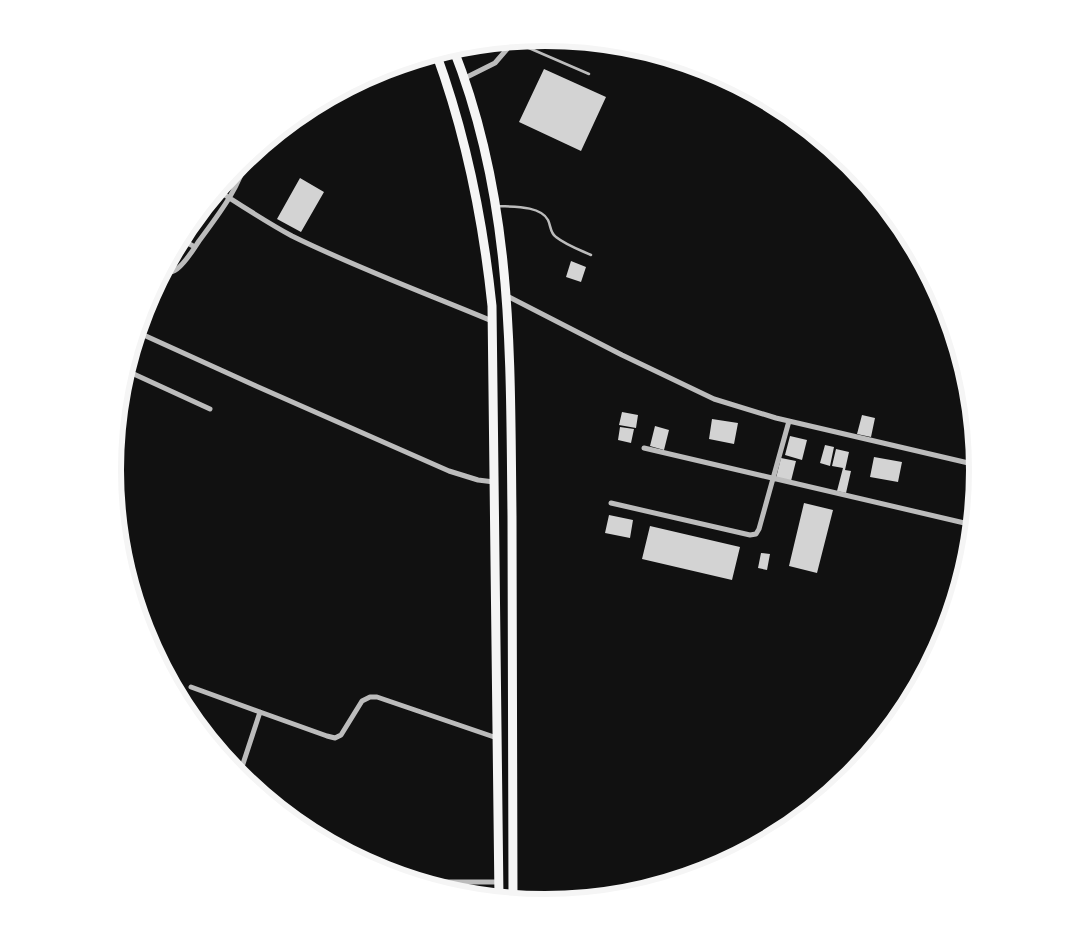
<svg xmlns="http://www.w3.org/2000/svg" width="1090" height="941" font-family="'Nunito Sans',sans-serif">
<rect width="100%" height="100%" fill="#111"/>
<path fill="#d3d3d3" d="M544 69 606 97 581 151 519 122Z
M300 178 324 192 301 232 277 219Z
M571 261 586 267 581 282 566 277Z
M622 412 638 415 636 428 619 425Z
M862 415 875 418 871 437 857 434Z
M712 419 738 423 734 444 709 439Z
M655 426 669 430 664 450 650 446Z
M620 427 634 429 631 443 618 440Z
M790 436 807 440 802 460 785 455Z
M825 445 834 447 830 466 820 463Z
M836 449 849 452 845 470 851 471 846 493 837 491 843 468 832 466Z
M874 457 902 462 898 482 870 477Z
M781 458 796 461 791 481 776 478Z
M804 503 833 510 817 573 789 566Z
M609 515 633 520 630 538 605 533Z
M650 526 740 547 732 580 642 559Z
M761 553 770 554 767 570 758 568Z"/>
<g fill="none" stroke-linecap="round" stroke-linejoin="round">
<path stroke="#bcbcbc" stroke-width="2.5" d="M515 42 589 74
M497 206C511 207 540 205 548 220 551 226 550 233 556 237 566 245 580 250 591 255"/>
<path stroke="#bcbcbc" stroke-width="5" d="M465 78 495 63 514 41
M217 190C242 206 266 222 292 236 357 268 425 293 492 321
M180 239 195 247
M162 272C168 273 173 272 177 269 186 262 193 250 199 241 218 215 239 189 247 157
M507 296 622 355 714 399 776 418 977 465
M137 332 256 386 449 471 478 480 494 482
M125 370 210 409
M972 411 969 437 977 466
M115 438 122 441
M644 448 973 525
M611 503 750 535 756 534 759 529 789 421
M191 687 260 712
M228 763 241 768
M239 776 260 712 327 736 335 738 341 735 362 701 370 697H377L497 738
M418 882H499"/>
<path stroke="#f5f5f5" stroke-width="9" d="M453 48C514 202 510 354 512 516 512 644 512 772 513 900
M436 53C466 135 483 220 492 306L499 899"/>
</g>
<path d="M0 0H1090V941H0ZM121 470a424 424 0 1 1 848 0a424 424 0 1 1-848 0Z" fill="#fff" fill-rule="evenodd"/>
<path fill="none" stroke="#f5f5f5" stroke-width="6" d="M121 470a424 424 0 1 1 848 0a424 424 0 1 1-848 0Z"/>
</svg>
